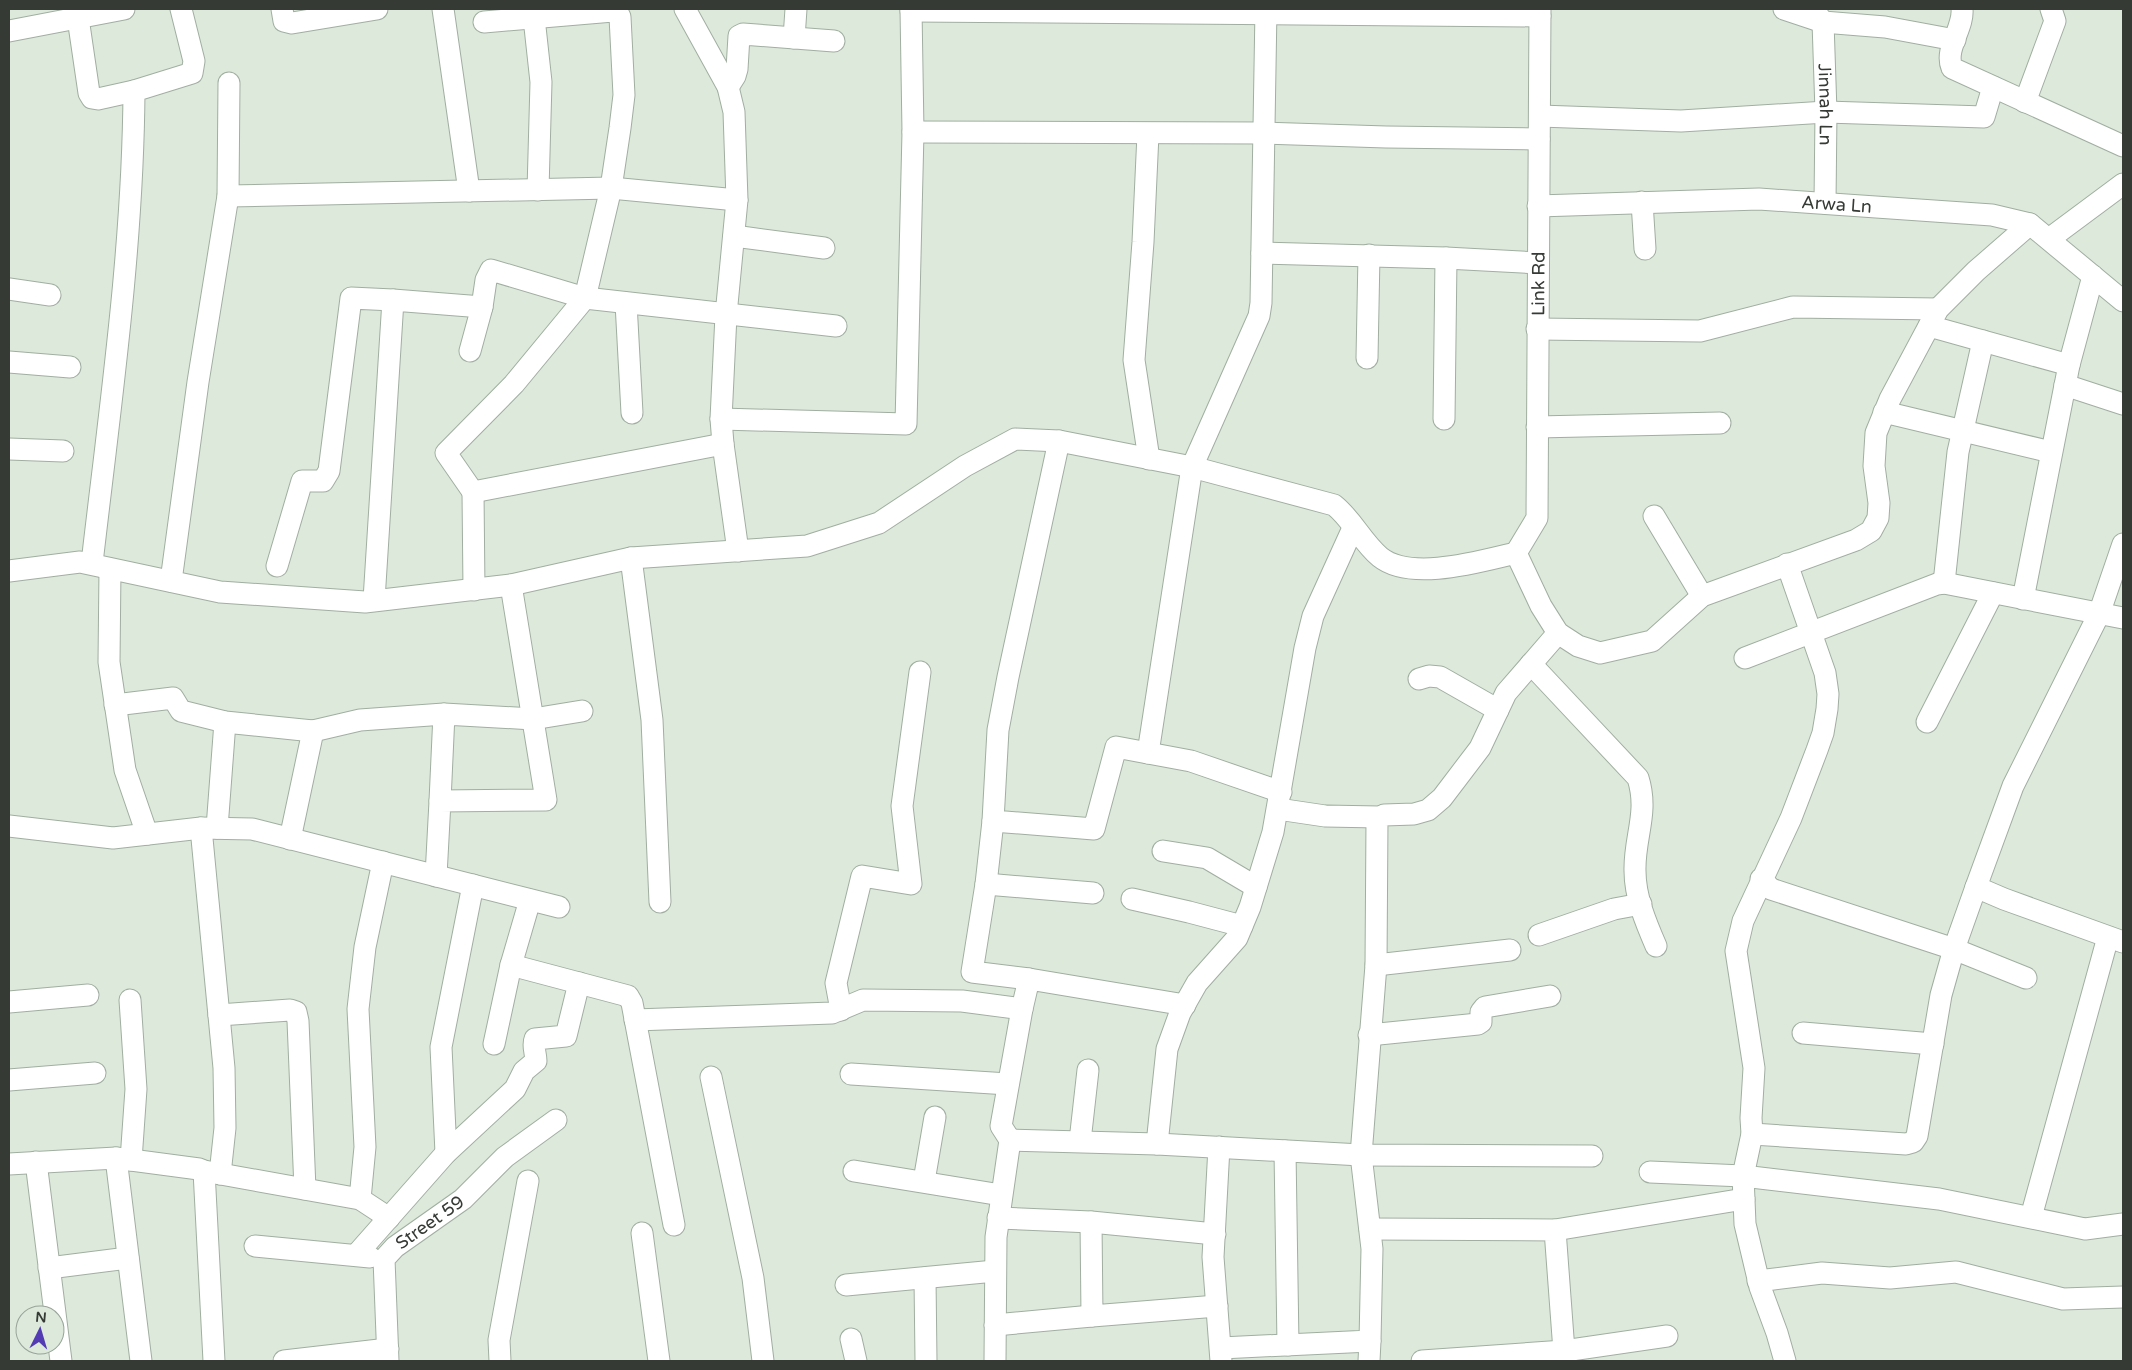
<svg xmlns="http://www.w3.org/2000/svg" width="2132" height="1370" font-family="'Varela Round',sans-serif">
<rect width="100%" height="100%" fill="#dce9db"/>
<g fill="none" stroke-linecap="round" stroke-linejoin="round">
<defs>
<g id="minor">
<path d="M282 9 284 21 292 23 377 9"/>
<path d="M443 9 469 191"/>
<path d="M685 9 728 87 734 112 737 200 726 315 721 419 723 444 738 551"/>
<path d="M1784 9 1823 22 1885 27 1955 40"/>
<path id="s1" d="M1813 9 1823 22 1826 112 1825 203"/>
<path d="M1962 9C1964 28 1944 49 1952 68L2123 146"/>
<path d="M911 11 1540 16"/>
<path d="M78 18 89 93 92 98 98 99 134 91"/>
<path d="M534 18 541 82 538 190"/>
<path d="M484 22 613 11 618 13 620 17 624 95 620 128 611 188 585 298 514 384 446 453 473 492 723 444"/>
<path d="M9 31 124 9"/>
<path d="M794 38 796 9"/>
<path d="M728 87 735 76 737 69 739 36 743 34 834 41"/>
<path d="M2025 102 2055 21 2051 9"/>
<path d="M1540 116 1681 121 1826 112 1984 117 1993 87"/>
<path d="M913 132 1265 133 1386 137 1539 139"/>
<path d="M1148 134 1143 242 1134 360 1149 459"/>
<path d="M228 196 611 188 737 200"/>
<path d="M1642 202 1645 249"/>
<path id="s2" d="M1538 206 1759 199 1992 215 2030 224 2123 301"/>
<path d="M734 236 824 248"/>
<path d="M2049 239 2123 184"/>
<path d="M1262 253 1446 258 1538 263"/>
<path d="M9 289 50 295"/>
<path d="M626 303 632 413"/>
<path d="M1929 326 2069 365"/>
<path d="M1537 329 1700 331 1793 307 1938 309"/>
<path d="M470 351 482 307 486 280 491 270 585 298 836 326"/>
<path d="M1367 358 1369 255"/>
<path d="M9 362 70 367"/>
<path d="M2065 385 2123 404"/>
<path d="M1884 412 2051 452"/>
<path d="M721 419 906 424 913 132 911 9"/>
<path d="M1444 419 1446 258"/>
<path d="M1537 427 1720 423"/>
<path d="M1059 441 1008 677 998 730 993 821 1094 829 1116 747 1191 761 1281 792"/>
<path d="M9 449 63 451"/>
<path d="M473 492 474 590"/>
<path d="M1654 516 1702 596"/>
<path id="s3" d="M1516 553 1537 518 1540 9"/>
<path d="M631 558 652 720 660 902"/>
<path d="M92 563C110 407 133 249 134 91L192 73 194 61 181 9"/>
<path d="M277 566 302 481H323L329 471 351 298 393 300"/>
<path d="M110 569 109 662 125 770 147 834"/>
<path d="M9 571 80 562 220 592 365 602 511 585 631 558 807 546 879 523 965 466 1015 439 1059 441 1192 467 1334 505C1352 519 1362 542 1380 557 1411 582 1481 561 1516 553L1541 606 1558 633 1578 646 1600 653 1652 641 1702 596 1856 540 1871 531 1878 518 1879 503 1874 466 1876 433 1890 399 1929 326 1938 309 1976 271 2030 224"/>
<path d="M171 581 198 382 228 196 229 83"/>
<path d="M1944 583 1958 452 1983 341"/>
<path d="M2023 599 2069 365 2093 276"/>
<path d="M374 600 393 300 482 307"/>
<path d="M1745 658 1937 584 1944 583 2123 618"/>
<path d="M1531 664 1638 778C1649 813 1634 837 1635 871 1635 897 1646 923 1656 946"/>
<path d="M1419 679 1429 676 1440 677 1498 710"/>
<path d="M115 705 173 698 181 711 225 722 313 731"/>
<path d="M1927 722 1993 593"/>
<path d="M1148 753 1192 467 1259 316 1261 303 1266 9"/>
<path d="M440 801 444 714 533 719 582 711"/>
<path d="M1278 809 1325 816 1379 817"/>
<path d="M993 821 986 884 972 972 1029 979"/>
<path d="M9 826 113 838 201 828 252 829 559 907"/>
<path d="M201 828 224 1068 225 1128 220 1174"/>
<path d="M217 828 225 722"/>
<path d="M290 839 313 731 360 720 444 714"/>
<path d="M1163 851 1207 858 1256 887"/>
<path d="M436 876 440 801 546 800 511 585"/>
<path d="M1761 879 1771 889 1954 949 2026 978"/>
<path d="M986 884 1093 893"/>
<path d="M1976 887 2004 899 2123 942"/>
<path d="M1132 899 1189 912 1242 926"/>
<path d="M1539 935 1614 909 1641 904"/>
<path d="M511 965 628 996 632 1003 674 1225"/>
<path d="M1376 965 1510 950"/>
<path d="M130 1000 136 1089 131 1160"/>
<path d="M9 1002 88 995"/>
<path d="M841 1010 836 983 862 876 911 884 902 806 920 672"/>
<path d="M219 1015 290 1010 296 1012 298 1021 305 1189"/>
<path d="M635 1020 832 1013 863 1000 962 1001 1022 1009 1029 979 1185 1005"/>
<path d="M1803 1033 1933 1044"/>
<path d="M1369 1035 1478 1024 1481 1022V1012L1485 1007 1550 996"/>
<path d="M494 1044 511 965 530 900"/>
<path d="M851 1074 1008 1084"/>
<path d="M711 1077 753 1278 763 1361"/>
<path d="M9 1080 95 1073"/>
<path d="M1752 1134 1906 1144 1913 1142 1917 1136 1941 995 1954 949 1976 887 2013 786 2099 614 2123 544"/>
<path d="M1010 1140 1157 1144 1361 1155 1592 1156"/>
<path d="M1080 1141 1088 1070"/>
<path d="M1157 1144 1167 1049 1180 1013 1197 983 1237 938 1250 907 1273 832 1305 648 1313 616 1353 528"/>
<path d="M1219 1147 1213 1257 1221 1361"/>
<path d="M1285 1151 1288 1345"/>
<path d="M446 1153 441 1047 473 885"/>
<path d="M116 1158 141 1361"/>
<path d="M36 1162 61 1361"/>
<path d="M9 1164 116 1158 199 1169 204 1171 360 1199 389 1218"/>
<path d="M204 1171 214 1361"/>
<path d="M854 1171 1001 1195"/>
<path d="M1650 1172 1743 1176 1939 1199 2085 1229 2123 1224"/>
<path d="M924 1181 935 1117"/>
<path d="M360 1199 365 1147 358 1009 365 947 383 862"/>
<path d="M2031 1217 2108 937"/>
<path d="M998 1218 1091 1222 1215 1234"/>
<path d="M1091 1222 1092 1316 1217 1306"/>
<path d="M1370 1229 1555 1230 1564 1351 1667 1336"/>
<path d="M1555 1230 1744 1199"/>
<path d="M642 1233 659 1361"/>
<path d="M255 1246 370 1257"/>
<path d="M356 1255 446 1153 515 1089 524 1071 536 1061C536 1053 532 1046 535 1039L566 1036 579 983"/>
<path d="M49 1268 128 1258"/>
<path d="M925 1278 926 1361"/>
<path d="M1758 1281 1822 1273 1890 1278 1956 1272 2063 1299 2123 1297"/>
<path d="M846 1285 995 1271"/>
<path d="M995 1325 1092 1316"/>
<path d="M851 1339 856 1361"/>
<path d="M1221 1348 1370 1341 1372 1249 1361 1155 1376 965 1377 820 1384 815 1414 814 1428 810 1442 798 1480 748 1506 693 1558 633"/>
<path d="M284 1361 388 1349"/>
<path id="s4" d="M388 1361 384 1259 395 1247 463 1199 505 1157 556 1120"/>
<path d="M500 1361 499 1340 528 1181"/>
<path d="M995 1361 996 1237 1010 1140 1001 1126 1022 1009"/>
<path d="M1369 1361 1370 1341"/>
<path d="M1422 1361 1564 1351 1566 1361"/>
<path d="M1785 1361 1777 1333 1760 1287 1745 1224 1743 1176 1752 1134 1751 1118 1754 1068 1736 951 1743 921 1791 818 1817 750 1823 733 1827 709 1828 694 1825 673 1787 564"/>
</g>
</defs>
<use href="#minor" stroke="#a1aea1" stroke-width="23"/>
<use href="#minor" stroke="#fff" stroke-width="21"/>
</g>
<g text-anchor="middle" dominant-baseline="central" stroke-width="5" stroke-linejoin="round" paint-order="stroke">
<g font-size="18" fill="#353a35" stroke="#dce9db">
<text stroke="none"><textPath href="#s1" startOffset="99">Jinnah Ln</textPath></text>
<text stroke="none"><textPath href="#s2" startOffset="299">Arwa Ln</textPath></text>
<text stroke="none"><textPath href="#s3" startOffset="275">Link Rd</textPath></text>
<text stroke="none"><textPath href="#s4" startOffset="161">Street 59</textPath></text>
</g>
</g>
<rect width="2132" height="1370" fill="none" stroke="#353a35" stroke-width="20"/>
<g transform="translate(40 1330) rotate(5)"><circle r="24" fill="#dce9db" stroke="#99a399"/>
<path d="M0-4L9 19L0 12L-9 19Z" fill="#523bb3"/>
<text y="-8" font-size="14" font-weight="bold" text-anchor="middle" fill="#353a35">N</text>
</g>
</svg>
